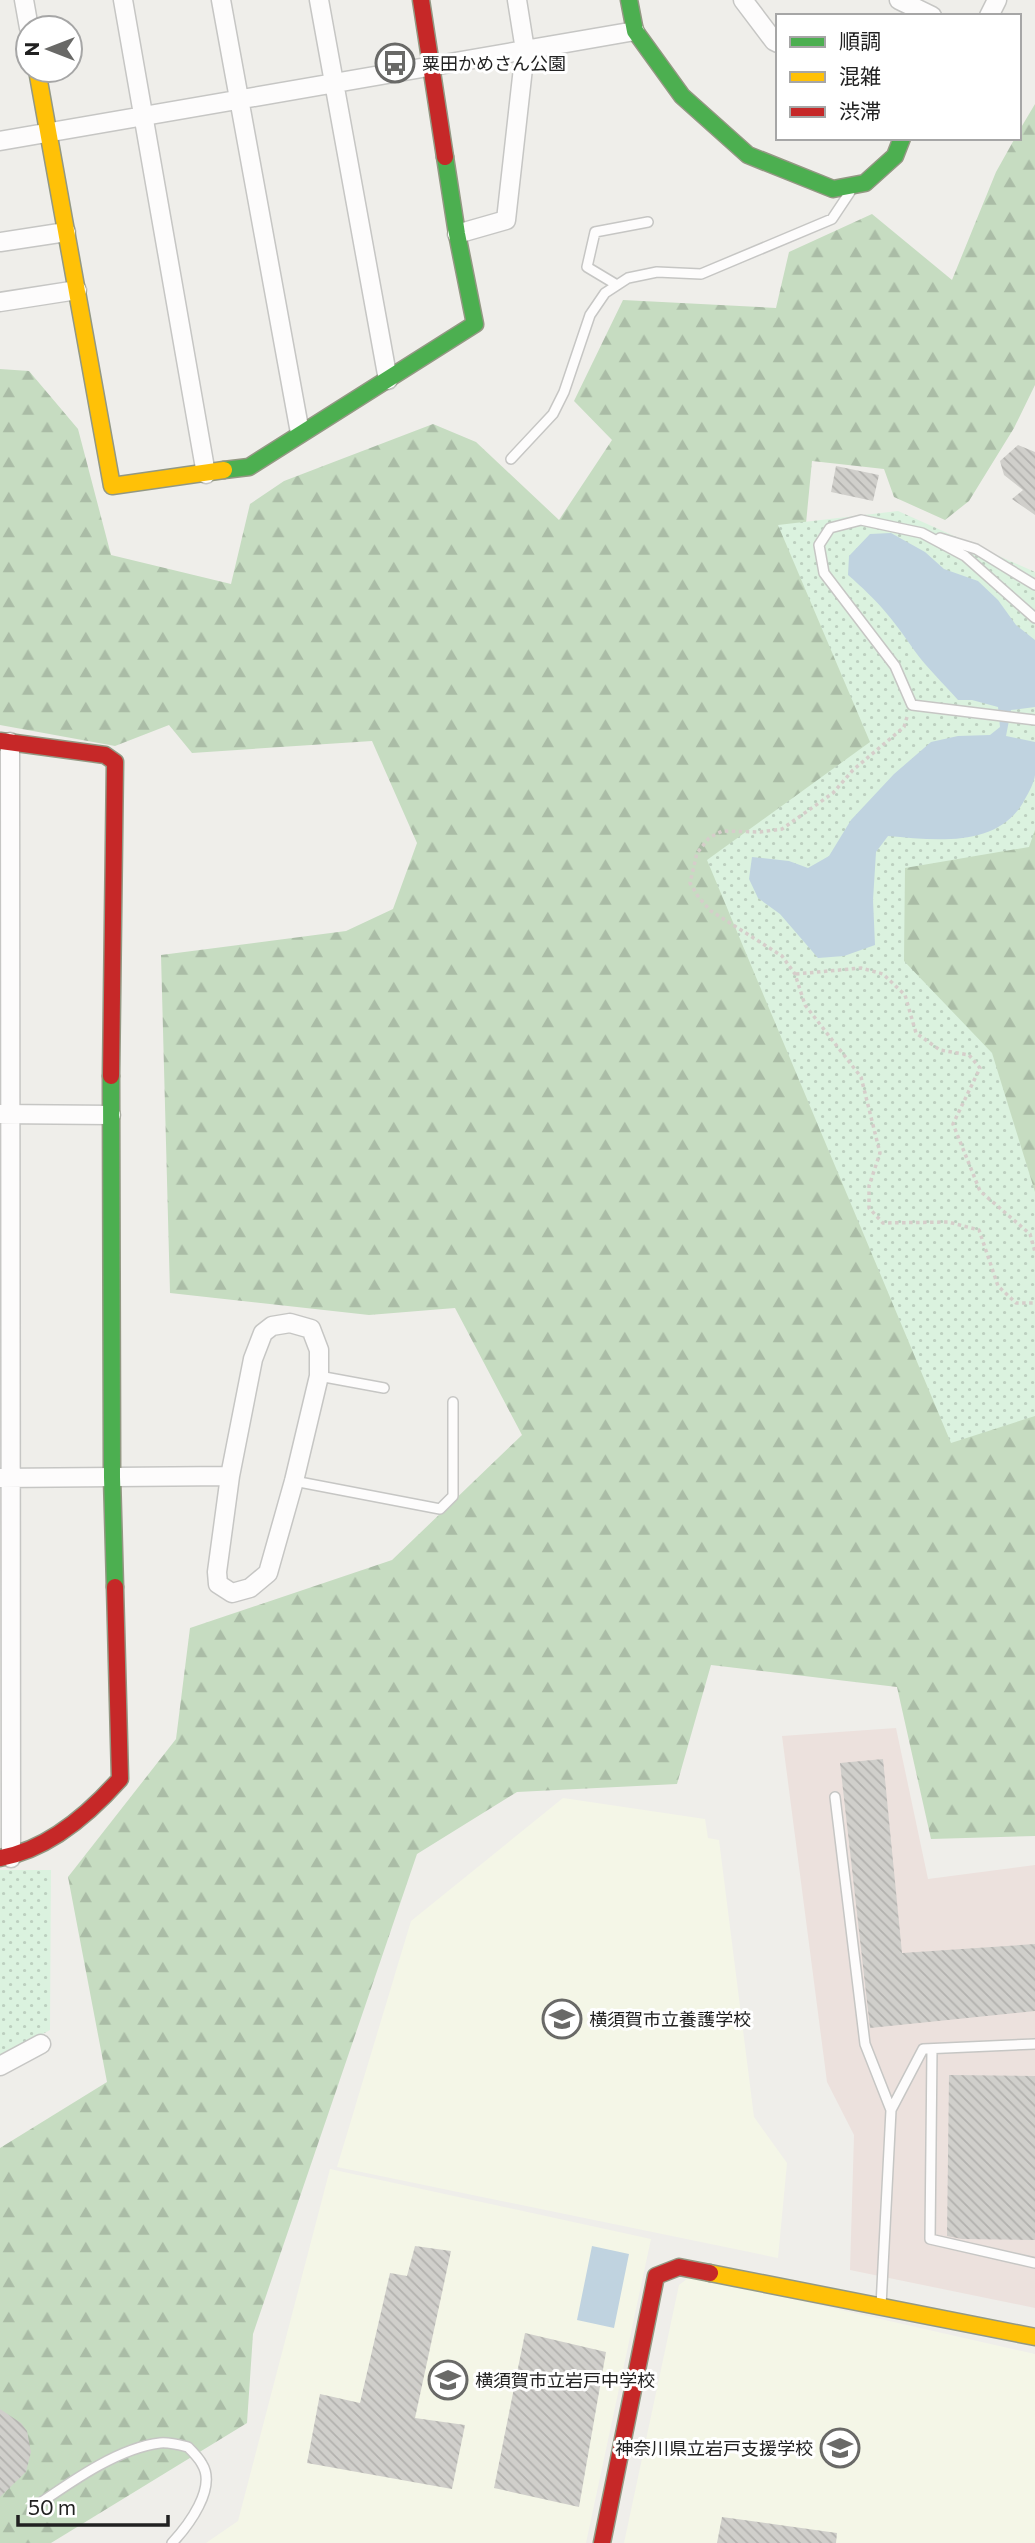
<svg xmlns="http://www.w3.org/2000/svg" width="1035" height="2543" font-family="Commissioner,'Noto Sans JP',sans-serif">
<defs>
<pattern id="forest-firs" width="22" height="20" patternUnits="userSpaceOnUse" patternTransform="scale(1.75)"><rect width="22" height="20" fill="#c6dcc1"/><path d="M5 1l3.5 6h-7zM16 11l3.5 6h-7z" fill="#aabca6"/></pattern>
<pattern id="park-dots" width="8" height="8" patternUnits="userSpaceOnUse" patternTransform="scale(1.75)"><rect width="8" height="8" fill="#dbf2df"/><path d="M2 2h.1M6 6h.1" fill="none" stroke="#bccfbf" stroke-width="1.8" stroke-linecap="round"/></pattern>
<pattern id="building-back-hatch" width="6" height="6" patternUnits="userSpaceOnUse" patternTransform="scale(1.75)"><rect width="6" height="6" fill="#d0cfcb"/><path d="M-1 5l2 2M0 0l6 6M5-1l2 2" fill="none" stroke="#b2b1ae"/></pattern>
</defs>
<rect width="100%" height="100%" fill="#efeeea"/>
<path fill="#ece1dd" d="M896 1728 928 1879 1035 1865V2308L850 2270 854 2135 827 2082 782 1736Z"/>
<path fill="#f4f6e7" d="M563 1798 705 1819 708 1838 719 1840 754 2117 787 2163 778 2258 337 2167 411 1921Z
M330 2169 651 2239 586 2543H206L238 2521Z
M691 2276 1035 2354V2543H624L679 2285Z"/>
<path fill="url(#forest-firs)" d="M1035 104V385L1014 428 969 501 945 520 894 497 884 469 812 461 802 565 1035 705V1836L931 1839 897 1687 711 1665 677 1784 517 1792 417 1854 253 2334 247 2423 51 2543H0V2148L107 2082 68 1877 176 1739 190 1628 392 1560 522 1435 455 1308 369 1315 170 1293 161 955 346 931 393 909 417 843 372 741 192 753 169 725 115 746 0 725V369L29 371 78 429 111 555 231 584 250 504 284 481 433 424 476 442 559 520 612 440 574 401 623 300 776 308 789 252 872 214 952 280 996 172 1015 138H1019V131Z"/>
<path fill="url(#park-dots)" d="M898 511 1035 572V830L1029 847 905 868 904 961 992 1053 1035 1192V1416L951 1443 707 860 870 742 778 525Z
M0 1870H51L50 2030 0 2057Z"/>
<path fill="#c0d3e0" d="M891 533 925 552 944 569 978 581 998 600 1016 625 1035 640V707L1011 710 1006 736 1035 742C1035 753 1035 764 1035 775 1034 783 1029 792 1025 799 999 849 935 840 888 836L876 852 873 900 875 945 844 956 818 958 780 914 758 898 749 879 752 857 789 861 808 868 829 856 851 820 894 774 931 742 958 736 990 735 1000 727 998 707 972 700H958C944 684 927 668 914 650 893 619 877 600 848 575L849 556 870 534Z
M592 2246 629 2254 614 2328 577 2320Z"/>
<path fill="url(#building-back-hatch)" d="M1018 445 1035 452V515L1012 499 1023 490 1004 475 1000 461Z
M836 466 879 475 873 501 831 492Z
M883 1759 902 1953 1035 1944V2011L870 2028 840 1763Z
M949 2075 1035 2076V2240L962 2239 947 2236Z
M415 2246 451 2251 415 2418 465 2425 452 2489 307 2463 320 2394 360 2403 390 2273 407 2276Z
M525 2333 606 2352 579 2507 494 2488Z
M0 2409 21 2423 27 2431 31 2452 26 2472 0 2497Z
M722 2517 837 2533 836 2543H717Z"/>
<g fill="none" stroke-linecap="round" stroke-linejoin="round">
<defs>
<path id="lane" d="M617 285 587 267 595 232 648 222
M511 459 553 414 564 392 590 315 605 293 628 278 657 272 701 274 832 219 850 192
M940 538 976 549 1035 585
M1035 618 965 556 922 533 861 520 830 528 819 545 824 573 895 666 912 705 1035 720
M319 1376 384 1388
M294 1481 440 1509 453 1496V1402
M835 1797 865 2044 891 2110 881 2306
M932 2049 930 2239 1035 2263
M891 2110 923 2049 1035 2044
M33 2508C68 2484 117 2448 160 2443 169 2442 180 2445 188 2447 193 2452 199 2458 202 2464 217 2488 188 2526 172 2543"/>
<path id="street" d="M24 0 29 28
M123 0 206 474
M221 0 300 433
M319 0 388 380
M743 0 774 41 778 43
M899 0 932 16
M989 16 997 0
M0 141 635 31
M457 234 506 220 525 50 517 0
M0 242 66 232
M0 302 77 290
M10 742 11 1858
M0 1114 111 1115
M290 1323 311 1329 319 1350V1376L294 1481 268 1573 250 1588 232 1593 218 1584 217 1572 230 1476 253 1359 263 1333 272 1326Z
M0 1478 230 1476
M0 2066 41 2044"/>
<path id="fast" d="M629 0 635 31 682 96 748 155 833 189 865 183 895 156 902 138
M224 470 249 467 475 324 457 234 445 157
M111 1076 112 1477 115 1587"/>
<path id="slow" d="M37 70 112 486 224 470
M710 2273 1035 2337"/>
<path id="jam" d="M421 0 445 157
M0 741 105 755 115 762 111 1076
M0 1858C47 1850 89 1814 120 1779L115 1587
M602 2543 656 2276 679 2267 710 2273"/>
</defs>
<use href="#lane" stroke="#c6c6c4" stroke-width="12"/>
<use href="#street" stroke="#c6c6c4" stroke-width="21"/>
<use href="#fast" stroke="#939883" stroke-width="19"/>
<use href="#slow" stroke="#939883" stroke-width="19"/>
<use href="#jam" stroke="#939883" stroke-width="19"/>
<path stroke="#d6cdca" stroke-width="3.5" stroke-dasharray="3.5 3.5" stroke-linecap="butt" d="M907 717 904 727 853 770 833 793 782 829 760 832 722 831 709 838 697 853 690 883 699 898 711 911 782 956 795 974 805 1005 861 1077 880 1153 869 1186V1208L883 1223 948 1222 979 1230 998 1286 1016 1303H1035
M796 974 861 968 883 974 905 995 916 1033 940 1050 969 1055 980 1068 953 1124 980 1191 1030 1234 1035 1252"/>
<use href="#lane" stroke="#fdfcfc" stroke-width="9"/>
<use href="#street" stroke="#fdfcfc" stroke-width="18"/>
<use href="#fast" stroke="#4caf50" stroke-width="16"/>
<use href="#slow" stroke="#ffc107" stroke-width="16"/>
<use href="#jam" stroke="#c62828" stroke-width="16"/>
</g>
<defs>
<symbol id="bus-ring" viewBox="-11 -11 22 22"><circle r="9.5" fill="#fff" stroke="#696967" stroke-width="1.5"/><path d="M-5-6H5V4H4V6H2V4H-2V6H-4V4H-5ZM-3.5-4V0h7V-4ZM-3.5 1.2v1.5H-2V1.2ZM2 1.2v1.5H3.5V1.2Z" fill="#696967"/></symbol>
<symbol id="school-ring" viewBox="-11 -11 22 22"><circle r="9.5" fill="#fff" stroke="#696967" stroke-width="1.5"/><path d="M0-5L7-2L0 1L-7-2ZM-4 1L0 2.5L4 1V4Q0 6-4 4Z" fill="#696967"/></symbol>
</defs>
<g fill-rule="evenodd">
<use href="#bus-ring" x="373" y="41" width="44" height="44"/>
<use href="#school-ring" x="540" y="1997" width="44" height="44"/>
<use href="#school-ring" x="426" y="2358" width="44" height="44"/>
<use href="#school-ring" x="818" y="2426" width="44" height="44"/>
</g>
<g text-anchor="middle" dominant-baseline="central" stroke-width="6" stroke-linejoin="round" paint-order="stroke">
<g font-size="18" fill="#212121" stroke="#fff" text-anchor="start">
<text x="422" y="63">粟田かめさん公園</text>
<text x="589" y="2019">横須賀市立養護学校</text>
<text x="475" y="2380">横須賀市立岩戸中学校</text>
<text x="813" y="2448" text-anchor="end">神奈川県立岩戸支援学校</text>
</g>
</g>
<rect x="776" y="14" width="245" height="126" fill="#ffffff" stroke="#a6a6a6" stroke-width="2"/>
<rect x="790" y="37" width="35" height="10" fill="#4caf50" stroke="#a6a6a6" stroke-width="2"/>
<text x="839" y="49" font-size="21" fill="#212121">順調</text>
<rect x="790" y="72" width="35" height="10" fill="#ffc107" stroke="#a6a6a6" stroke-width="2"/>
<text x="839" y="84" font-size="21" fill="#212121">混雑</text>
<rect x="790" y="107" width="35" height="10" fill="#c62828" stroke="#a6a6a6" stroke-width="2"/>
<text x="839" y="119" font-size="21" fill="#212121">渋滞</text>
<g transform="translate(49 49) rotate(270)"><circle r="33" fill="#ffffff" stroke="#a6a6a6" stroke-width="2"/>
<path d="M0-5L12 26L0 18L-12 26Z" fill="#696967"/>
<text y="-10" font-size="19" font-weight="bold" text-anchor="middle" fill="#212121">N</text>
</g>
<path d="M18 2515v10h150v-10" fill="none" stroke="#212121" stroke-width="3.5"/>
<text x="28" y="2515" font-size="21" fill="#212121" stroke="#ffffff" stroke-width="5" paint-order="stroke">50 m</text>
</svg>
